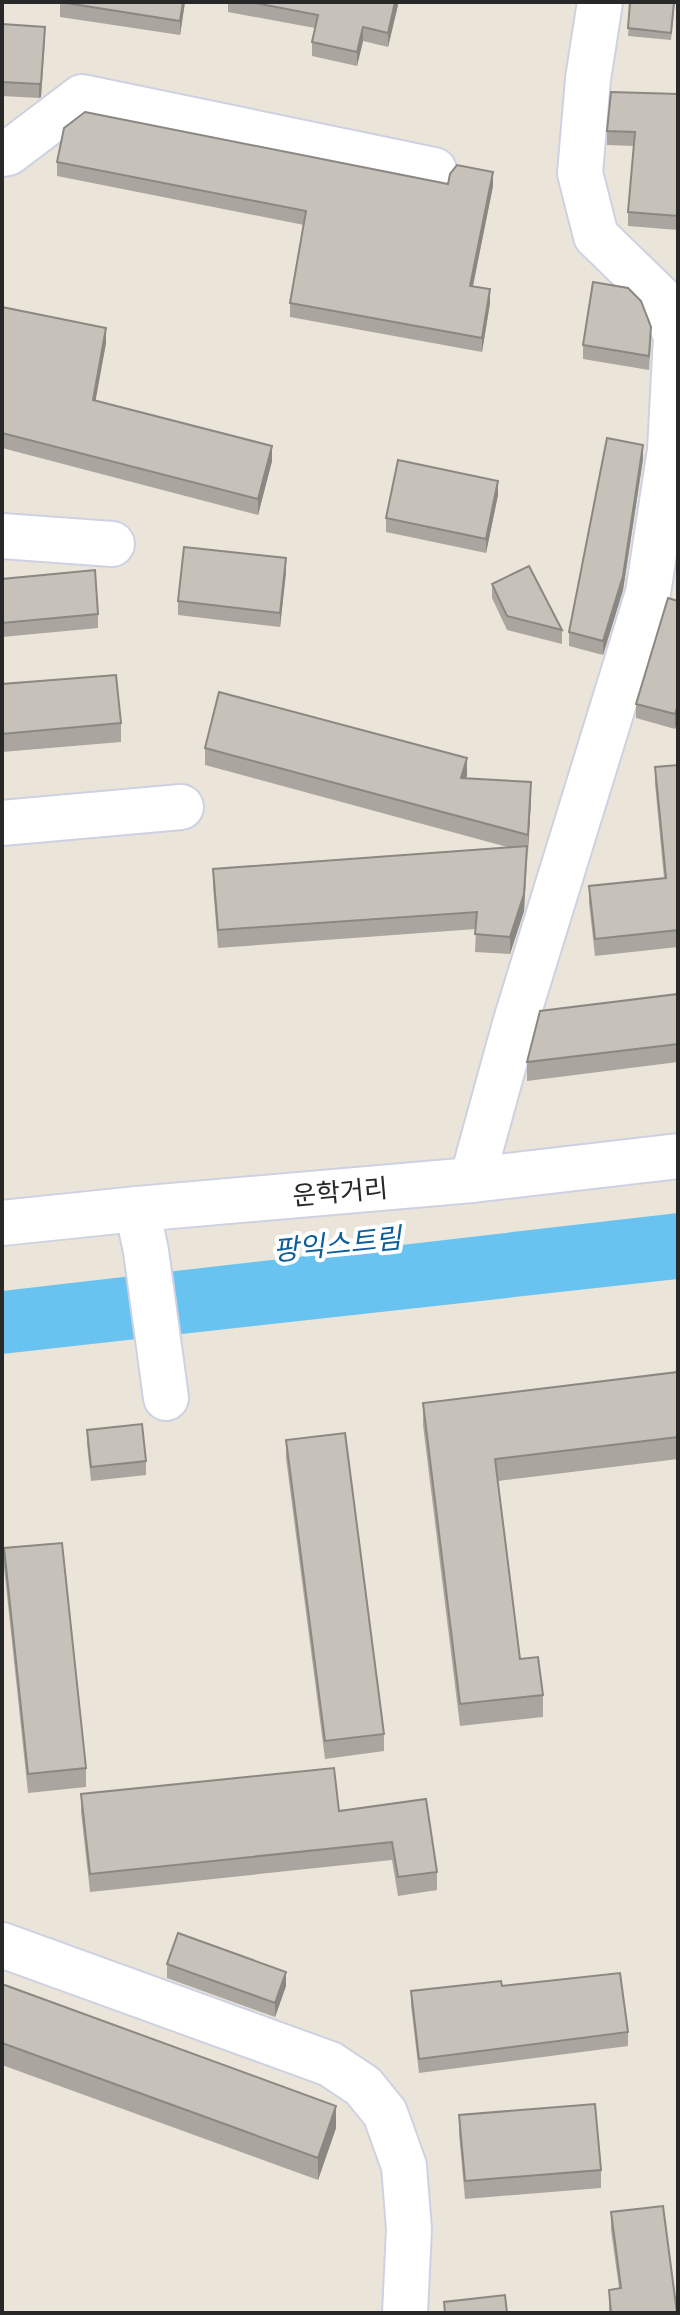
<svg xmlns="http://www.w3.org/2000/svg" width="680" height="2315" font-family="'Noto Sans','Noto Sans KR',sans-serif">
<rect width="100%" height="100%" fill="#ebe5d9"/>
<path fill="#69c3f0" d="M678 1213V1279L2 1354V1291Z"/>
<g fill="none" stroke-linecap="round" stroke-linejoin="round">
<defs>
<path id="street" d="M2 154 8 153 82 97 434 170
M2 536 112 544
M2 823 181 807
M472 1180 515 1024 648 593 670 450 676 337 663 301 596 236 580 173 588 79 600 2
M137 1209 146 1251 166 1398
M2 1945 330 2064 363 2086 385 2113 404 2166 409 2229 405 2313"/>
<path id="secondary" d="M2 1223 137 1209 472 1180 678 1156"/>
</defs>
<use href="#street" stroke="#ced1e2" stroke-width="48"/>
<use href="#secondary" stroke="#ced1e2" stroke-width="48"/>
<use href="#street" stroke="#fff" stroke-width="44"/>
<use href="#secondary" stroke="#fff" stroke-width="44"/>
</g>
<path fill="#aaa69f" d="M60 2H185L180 35 60 17Z
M228 2H398V5L388 47 363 41 357 66 312 56V42L315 28 228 12Z
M630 2H675L671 40 628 36Z
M2 24 45 41 41 97 39 98 2 96Z
M678 94V230L628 226V212L634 146 607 145V131Z
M57 162 493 186 473 286 490 303 482 352 290 317V303L304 225 57 176Z
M2 307 106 343 95 400 272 461 258 515 2 448Z
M651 341 649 370 583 359V345Z
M643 459 623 590 603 655 569 646V632Z
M498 495 486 553 386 532V518Z
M286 572 280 627 178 615V601Z
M2 579 98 614V628L2 637Z
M492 584 562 630V644L507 630 492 598Z
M678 601V719L675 729 636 718V704Z
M2 684 121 723V742L2 752Z
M205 748 467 775 466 779 531 799 524 911 510 954 475 952 476 929 218 948 213 886V869L511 848 205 765Z
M678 765V947L595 956 589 903V886L664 878 655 784V767Z
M678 994V1062L527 1081V1062Z
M678 1372V1459L498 1481 520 1659 543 1695V1717L460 1726 423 1425V1403Z
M87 1430 146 1461V1475L91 1481 87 1444Z
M286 1440 384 1734V1751L325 1759 286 1458Z
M4 1548 86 1768V1787L28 1793 4 1567Z
M81 1794 339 1811 426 1799 437 1872V1890L398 1896 392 1860 90 1892 81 1812Z
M167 1964 286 1986 275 2017 167 1978Z
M2 1984 336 2128 318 2180 2 2065Z
M502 1986 628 2032V2046L419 2073 411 2005V1991Z
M459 2115 601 2170V2188L465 2199 459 2134Z
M611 2212 677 2313H609V2290L619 2288 611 2230Z"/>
<path fill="#8b8782" d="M183 2H185L180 35V21Z
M395 2H398V5L388 47V33Z
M45 27 41 97 39 98V84Z
M363 27V41L357 66V52Z
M493 172V186L470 300V286Z
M490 289V303L482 352V338Z
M106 328V343L93 415V400Z
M643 445V459L623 590 603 655V641Z
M272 446V461L258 515V499Z
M498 481V495L486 553V539Z
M286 558V572L280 627V613Z
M678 705V719L675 729V714Z
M467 758V775L461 796V778Z
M531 782V799L528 852V835Z
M527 846 524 911 510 954V937Z
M286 1972V1986L275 2017V2003Z
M336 2106V2128L318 2180V2158Z"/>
<path fill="#c6c1b9" stroke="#8b8782" stroke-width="2" d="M60 2H183L180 21Z
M250 2H395L388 33 363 27 357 52 312 42 318 15Z
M630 2H674L671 33 628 28Z
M2 24 45 27 41 83 39 84 2 82Z
M611 92 678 94V216L628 212 635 132 607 131Z
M85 112 448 184 450 174 457 165 493 172 470 286 490 289 482 338 290 303 306 211 57 162 64 128Z
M593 282 628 288 641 301 651 327 649 356 583 345Z
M2 307 106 328 93 400 272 446 258 499 2 433Z
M607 438 643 445 623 576 603 641 569 632Z
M398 460 498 481 486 539 386 518Z
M184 547 286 558 280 613 178 601Z
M529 566 562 630 507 616 492 584Z
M95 570 98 614 2 623V579Z
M668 598 678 601V705L675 714 636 704Z
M116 675 121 723 2 734V684Z
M219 692 467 758 461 778 531 782 528 835 205 748Z
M678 765V930L595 939 589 886 666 878 655 767Z
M527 846 524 894 510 937 475 934 477 912 218 930 213 869Z
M678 994V1044L527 1062 540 1011Z
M678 1372V1437L495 1459 520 1659 538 1657 543 1695 460 1704 423 1403Z
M142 1424 146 1461 91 1467 87 1430Z
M345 1433 384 1734 325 1741 286 1440Z
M62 1543 86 1768 28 1774 4 1548Z
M334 1768 339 1811 426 1799 437 1872 398 1877 392 1842 90 1874 81 1794Z
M178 1933 286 1972 275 2003 167 1964Z
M620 1973 628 2032 419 2059 411 1991 501 1981 502 1986Z
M2 1984 336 2106 318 2158 2 2043Z
M595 2104 601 2170 465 2181 459 2115Z
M663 2206 677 2313H611L609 2290 621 2288 611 2212Z
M505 2295 507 2313H445L444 2302Z"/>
<g text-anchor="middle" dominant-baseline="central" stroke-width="8" stroke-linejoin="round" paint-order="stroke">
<g font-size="26" fill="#282828" stroke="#fff">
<text transform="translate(340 1191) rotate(-5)">운학거리</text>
</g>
<g font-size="28" font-style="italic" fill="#0b5e9a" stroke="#fff">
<text transform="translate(337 1243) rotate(-6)">팡익스트림</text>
</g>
</g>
<rect width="680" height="2315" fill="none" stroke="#282828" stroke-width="8"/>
</svg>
